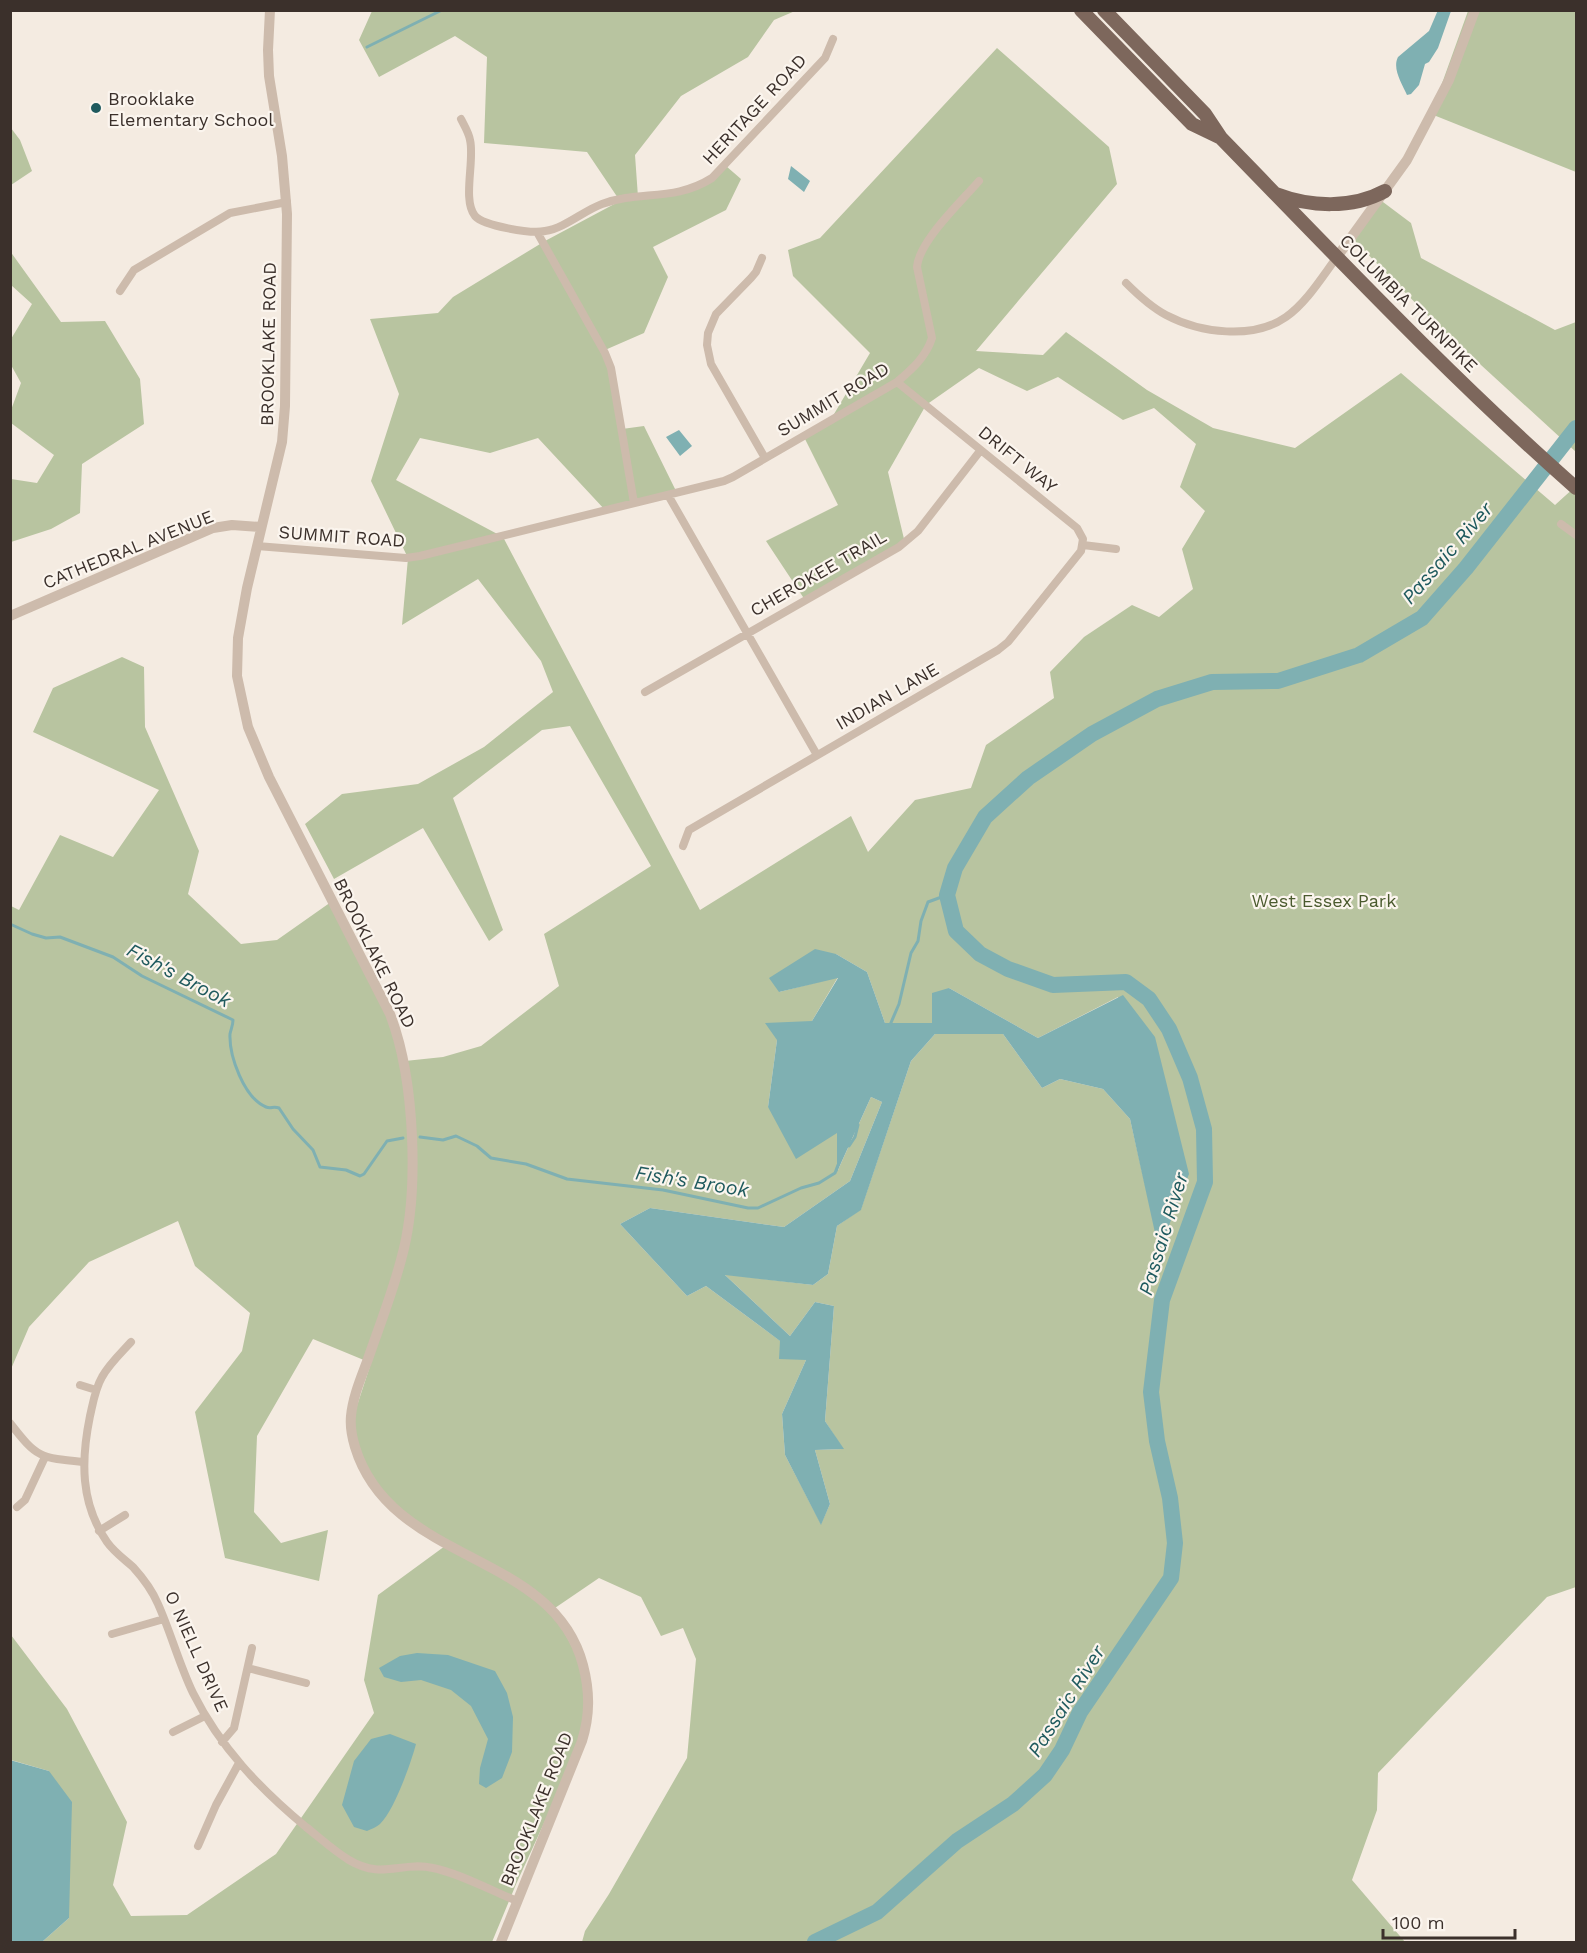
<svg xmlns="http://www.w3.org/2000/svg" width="1587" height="1953" font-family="'Work Sans',sans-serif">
<rect width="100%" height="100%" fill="#f4ebe1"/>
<path fill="#b8c4a0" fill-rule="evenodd" d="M372 11H795L774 20 748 57 681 96 635 155 638 197 695 189 726 166 741 179 726 210 653 247 668 277 644 333 605 350 622 429 644 426 677 493 606 511 538 438 490 453 420 438 396 480 503 537 700 910 851 816 868 852 915 800 971 788 986 745 1054 698 1050 672 1084 637 1132 605 1159 617 1193 589 1182 549 1205 511 1180 487 1196 444 1154 408 1123 420 1058 377 1027 391 979 368 926 405 888 472 905 543 805 600 766 541 838 505 805 439 827 426 870 353 793 276 788 250 820 238 997 48 1109 147 1117 184 976 351 1043 355 1066 332 1147 390 1213 428 1295 448 1401 373 1555 505 1576 486V1587L1547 1597 1378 1773 1377 1810 1352 1880 1405 1942H582L585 1931 609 1894 687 1758 696 1659 683 1628 661 1636 641 1597 599 1578 552 1610 587 1674 585 1734 517 1882 492 1942H42L69 1918 49 1771 11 1760V1635L67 1709 127 1822 113 1885 131 1916 187 1915 276 1854 374 1713 364 1680 378 1595 445 1546 388 1503 358 1454 352 1421 371 1363 313 1339 257 1436 254 1512 281 1543 328 1530 319 1581 225 1558 195 1412 242 1351 250 1313 195 1266 178 1221 89 1262 29 1327 11 1369V906L19 910 60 835 113 857 159 790 33 732 53 688 122 657 144 667 145 727 199 851 188 894 241 944 277 940 331 902 390 1013 405 1061 443 1057 481 1046 559 986 544 934 651 866 570 726 542 730 453 798 503 930 489 941 423 828 334 879 305 824 342 794 418 784 484 747 553 692 541 661 478 579 402 625 408 558 371 481 399 394 370 319 438 313 453 297 545 241 620 201 587 152 484 143 487 57 455 36 379 77 359 40ZM836 954 867 972 885 1023H932L949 988 1038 1038 1118 997 1160 1250 1130 1119 1103 1089 1060 1079 1042 1088 1003 1034H935L911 1061 861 1209 837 1226 828 1274 813 1285 724 1274 790 1336 815 1302 834 1306 825 1421 843 1449 815 1450 830 1504 821 1524 785 1455 782 1414 806 1360 706 1286 687 1296 620 1224 650 1208 784 1227 850 1181 882 1102 871 1097 838 1170 837 1133 768 1107 777 1040 812 1021 838 977 779 992Z
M1468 11H1576V172L1431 114Z
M11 128 20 140 32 171 11 185V188Z
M1379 199 1411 223 1421 258 1555 330 1576 322V452L1433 321 1351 237Z
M10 251 61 322 105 321 140 379 144 424 82 464 80 513 51 529 11 542V479L37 483 54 455 11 423V410L21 383 11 365V339L32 304 11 285Z"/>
<path fill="#7fb0b2" d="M1438 10 1451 11 1438 48 1429 62 1425 64 1419 85 1411 94 1407 95C1402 83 1392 69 1398 57L1429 31Z
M791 166 810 181 804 192 788 179Z
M679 430 692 446 680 456 666 437Z
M815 949 836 954 867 972 885 1023H932V993L949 988 1038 1038 1123 995 1155 1037 1189 1174 1159 1251 1130 1119 1103 1089 1060 1079 1042 1088 1003 1034H935L911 1061 861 1210 837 1226 828 1274 813 1285 725 1275 790 1336 815 1302 834 1306 825 1421 844 1449 815 1450 830 1504 821 1525 785 1455 782 1414 806 1360 779 1359 780 1341 706 1286 687 1296 620 1224 650 1208 784 1227 850 1181 882 1102 871 1097 837 1172V1133L796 1159 768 1107 777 1040 765 1023 812 1021 838 978 779 992 769 978Z
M417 1653 448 1655 495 1671 507 1693 513 1717 512 1752 502 1778 486 1788 479 1784 480 1768 488 1739 471 1706 451 1690 421 1680 401 1682 384 1677 379 1668 400 1656Z
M390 1734 416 1744C411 1763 394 1811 380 1824 377 1827 371 1829 367 1831L354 1827 342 1805 354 1761 371 1739Z
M10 1760 49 1771 72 1802 69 1918 42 1942H11Z"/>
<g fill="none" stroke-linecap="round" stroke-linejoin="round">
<path stroke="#7fb0b2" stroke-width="3" d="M367 47 442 10
M10 924 32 934 46 938 60 937 113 957 142 976 233 1020C233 1025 231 1029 230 1034 229 1056 244 1098 266 1107 271 1109 273 1106 279 1108L293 1129 313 1150 320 1167 346 1170 360 1176 364 1174 387 1141 403 1138
M890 1025 899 1004 911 953 918 941 921 921 928 902 947 895
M420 1137 443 1140 456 1136 477 1146 491 1158 526 1164 567 1179 663 1190 748 1208H758L801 1188 819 1183 835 1173 838 1165
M849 1146 855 1137 858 1125"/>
<path stroke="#7fb0b2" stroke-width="16" d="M815 1942 877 1912 957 1841 1013 1804 1045 1775 1062 1750 1080 1712 1171 1578 1175 1543 1170 1498 1157 1441 1151 1392 1162 1300 1205 1182 1204 1129 1190 1078 1169 1029 1149 999 1126 982 1053 985 1008 969 980 954 956 931 947 895 955 868 985 817 1028 778 1092 734 1157 699 1212 682 1278 681 1359 655 1422 618 1466 568 1576 428"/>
<path stroke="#cdbbac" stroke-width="8" d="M461 119C464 125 469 133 470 140 475 160 462 200 475 216 484 226 531 234 545 231 565 228 583 211 602 204 640 190 674 202 712 178L825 58 833 39
M537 232 605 353 611 368 634 503
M762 258 756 272 751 278 716 314 708 333 707 345 711 364 765 458
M1126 283C1138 295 1151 307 1166 315 1200 333 1253 340 1286 317 1307 302 1322 277 1337 257
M120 291 134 270 230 213 287 202
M668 495 817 755
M1561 524 1576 535
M1083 545 1116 549
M257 546 406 558 420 556 724 481 733 477 897 382C912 369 926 357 932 338L917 267C919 241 961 202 979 181
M645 692 899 547 918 531 980 451
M683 846 689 830 998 650 1008 642 1081 551 1083 539 1077 528 897 382
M131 1342C121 1353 109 1364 102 1377 95 1389 93 1403 90 1416 81 1460 80 1503 107 1542 114 1552 124 1559 133 1567 143 1578 152 1590 158 1604 171 1633 179 1664 193 1693 220 1747 260 1789 306 1827 320 1838 334 1851 349 1860 382 1880 401 1861 433 1868 459 1873 492 1891 517 1901
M80 1385 96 1390
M10 1423C37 1458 40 1458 84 1462
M17 1507 25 1500 45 1457
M99 1531 125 1515
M112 1634 164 1619
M248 1668 306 1683
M173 1732 205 1716
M222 1742 234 1728 252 1648
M198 1846 216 1805 239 1763"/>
<path stroke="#cdbbac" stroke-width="10" d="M270 10 268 50 269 76 282 156 287 214 285 406 282 442 247 588 238 638 237 676 248 727 269 777 390 1014C415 1079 420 1194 401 1260 392 1294 379 1327 368 1359 361 1378 353 1396 351 1416 350 1426 352 1437 355 1447 391 1565 553 1550 583 1665 590 1692 590 1715 582 1741L501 1942
M1337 257 1407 160 1449 80 1475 10
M10 616 213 528 232 525 261 527"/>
<path stroke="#7d675c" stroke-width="14" d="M1081 10 1192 124 1219 137
M1104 10 1205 114 1221 138C1337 257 1451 378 1576 488
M1276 194C1310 207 1352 209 1385 191"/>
</g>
<circle fill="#1f5a5e" stroke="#fbf5ee" stroke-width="2" cx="96" cy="108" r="6"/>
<g text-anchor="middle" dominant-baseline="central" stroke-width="4.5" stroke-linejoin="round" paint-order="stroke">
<g font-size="18" fill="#3b302b" stroke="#fbf5ee" text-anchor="start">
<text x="108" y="98">Brooklake<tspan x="108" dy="21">Elementary School</tspan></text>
</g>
<g font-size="18" fill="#3b302b" stroke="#fbf5ee">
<text transform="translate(754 109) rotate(-47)">HERITAGE ROAD</text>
<text transform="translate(1409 303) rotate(45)">COLUMBIA TURNPIKE</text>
<text transform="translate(268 344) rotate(-89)">BROOKLAKE ROAD</text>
<text transform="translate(833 399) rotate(-31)">SUMMIT ROAD</text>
<text transform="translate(1018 459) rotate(39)">DRIFT WAY</text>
<text transform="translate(342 536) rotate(4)">SUMMIT ROAD</text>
<text transform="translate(128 549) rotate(-22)">CATHEDRAL AVENUE</text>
<text transform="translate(818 573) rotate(-30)">CHEROKEE TRAIL</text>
<text transform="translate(887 696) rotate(-30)">INDIAN LANE</text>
<text transform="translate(375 953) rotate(64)">BROOKLAKE ROAD</text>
<text transform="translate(197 1651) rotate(66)">O NIELL DRIVE</text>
<text transform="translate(536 1809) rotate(-68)">BROOKLAKE ROAD</text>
</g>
<g font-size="18" fill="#4a5a2e" stroke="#fbf5ee">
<text x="1324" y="900">West Essex Park</text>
</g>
<g font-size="20" font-style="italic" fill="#1f5a5e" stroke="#fbf5ee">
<text transform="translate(1447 553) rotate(-49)">Passaic River</text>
<text transform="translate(179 975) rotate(28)">Fish's Brook</text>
<text transform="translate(692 1181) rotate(9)">Fish's Brook</text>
<text transform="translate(1163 1234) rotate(-73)">Passaic River</text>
<text transform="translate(1066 1701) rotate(-58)">Passaic River</text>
</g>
</g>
<rect width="1587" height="1953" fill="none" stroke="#3b302b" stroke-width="24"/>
<path d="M1383 1929v9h132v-9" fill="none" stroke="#3b302b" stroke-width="3"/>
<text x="1392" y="1929" font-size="18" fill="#3b302b" stroke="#fbf5ee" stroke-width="4.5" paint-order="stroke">100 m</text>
</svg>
